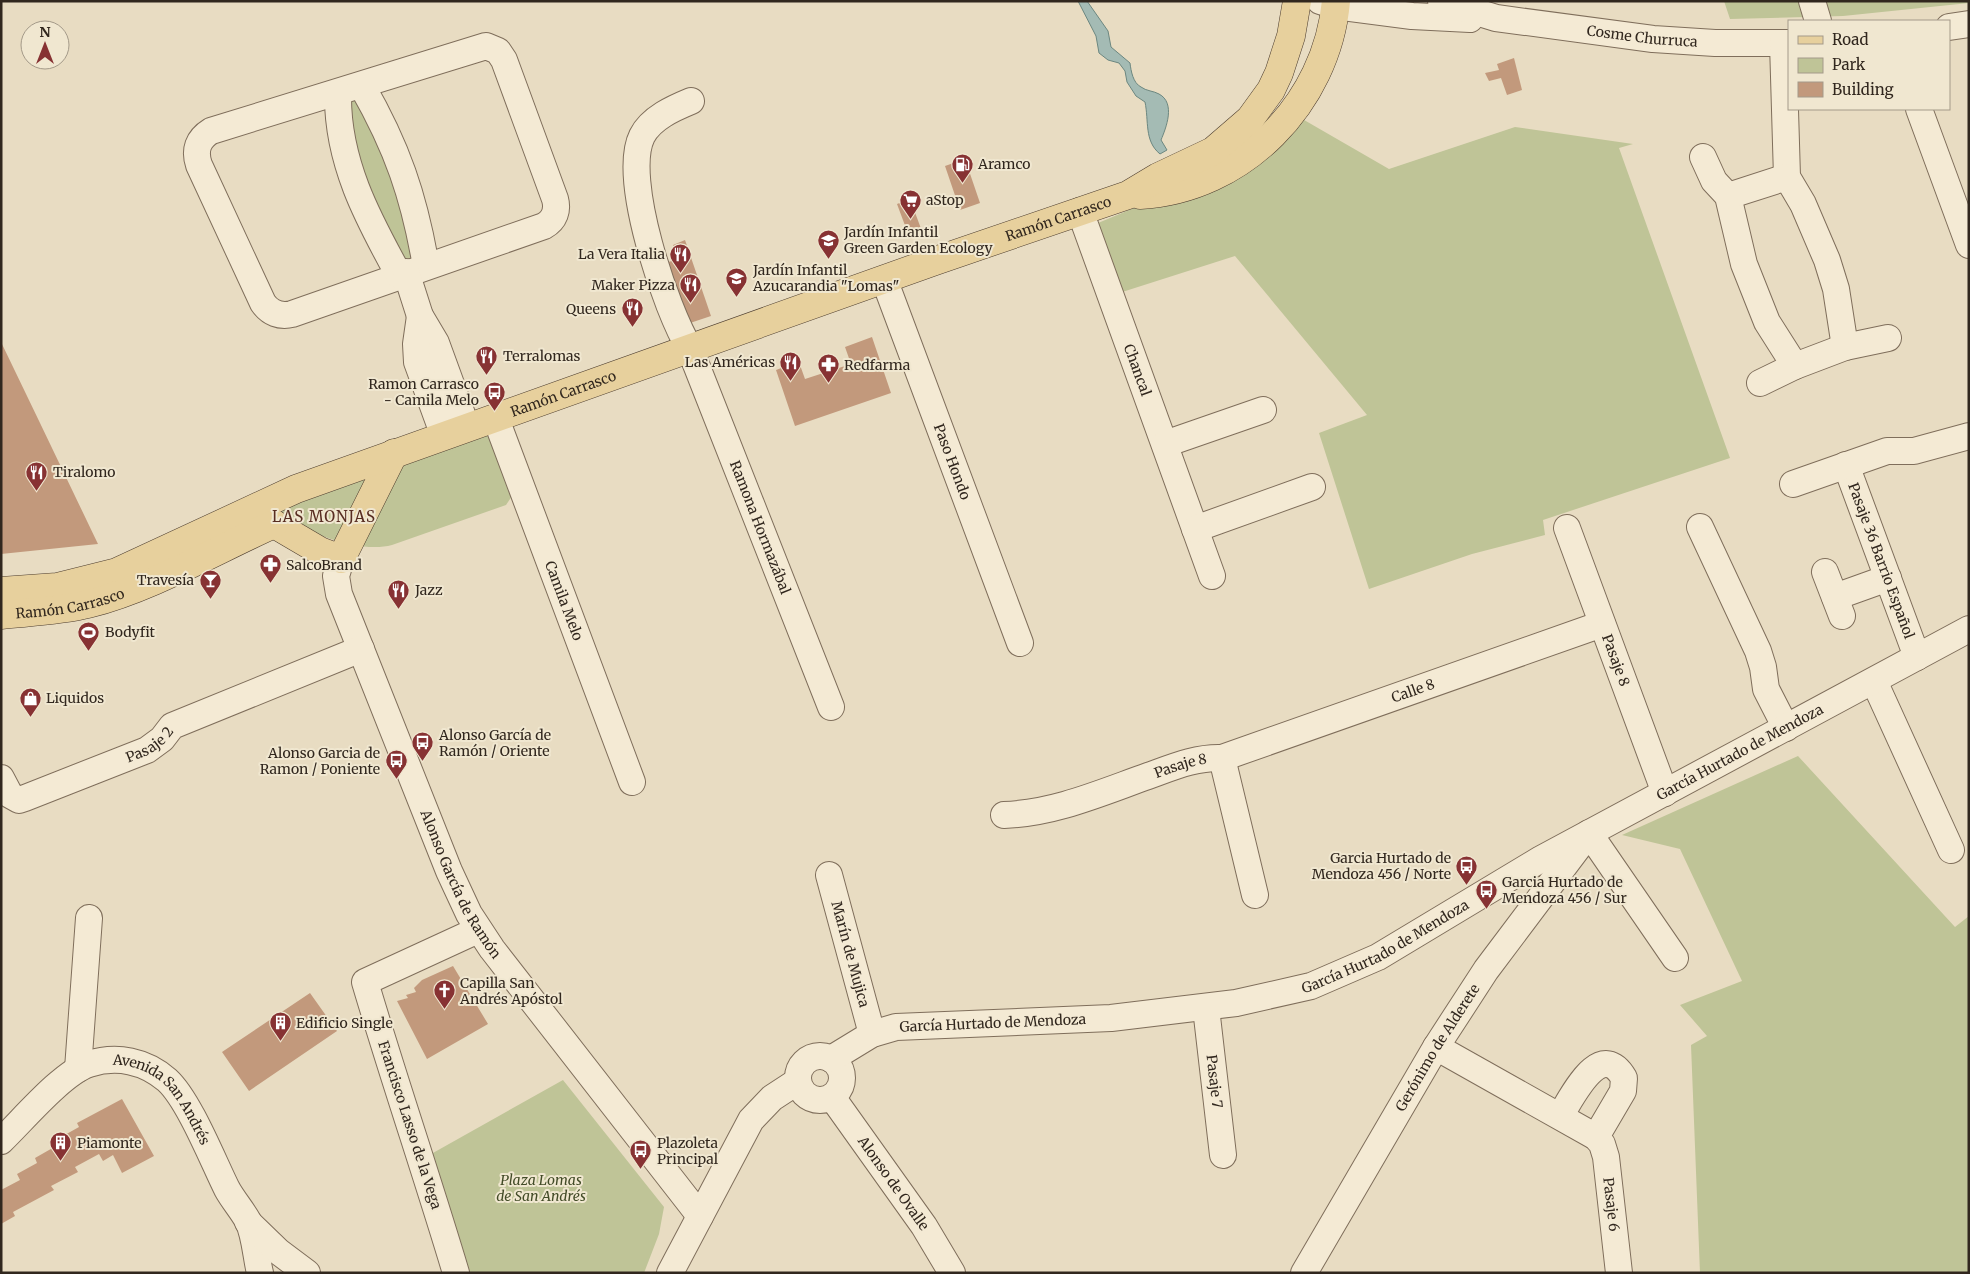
<svg xmlns="http://www.w3.org/2000/svg" width="1970" height="1274" font-family="Merriweather,serif">
<rect width="100%" height="100%" fill="#e8dcc2"/>
<path fill="#bfc497" d="M1724 1H1969V3L1843 16 1730 19Z
M354 100 358 101 382 140 414 256 407 266 364 193 347 102Z
M1292 113 1389 169 1515 127 1633 144 1619 148 1730 458 1543 520 1545 535 1472 554 1369 589 1319 433 1367 415 1235 256 1116 294 1091 226 1179 189Z
M483 434 491 435 512 496 506 505 392 545C359 554 307 532 278 515V507Z
M1798 756 1955 927 1969 916V1273H1700L1691 1045 1707 1036 1680 1005 1742 981 1680 849 1622 835Z
M563 1080 664 1207 659 1234 644 1273H459L424 1158Z"/>
<path fill="#a4bbb4" stroke="#6c8780" d="M1078 1H1087L1108 31 1111 47 1130 63C1131 71 1133 83 1141 87 1146 91 1154 91 1159 94 1176 103 1166 128 1161 140L1167 150 1160 154C1144 141 1149 121 1145 102L1136 96 1127 82 1125 71 1119 63 1108 60 1099 53 1096 36Z"/>
<path fill="#c2997c" d="M1514 58 1522 90 1507 95 1501 78 1489 81 1485 73 1499 70 1497 64Z
M965 159 980 203 960 210 945 166Z
M910 199 923 234 910 239 897 204Z
M685 240 711 316 684 325 662 264 678 259 673 245Z
M872 337 891 393 795 426 776 370 792 364 800 365 805 379 851 364 845 347Z
M1 342 40 423 98 544 1 554Z
M453 966 488 1024 427 1059 397 1001 408 998 406 995 416 992 414 988 422 980Z
M310 993 337 1031 249 1091 222 1052Z
M122 1099 154 1156 122 1173 113 1155 103 1161 99 1154 75 1167 78 1172 51 1186 54 1190 13 1212 15 1216 1 1224V1190L20 1180 17 1174 37 1163 35 1158 56 1146 54 1141 79 1127 77 1123Z"/>
<g fill="none" stroke-linecap="round" stroke-linejoin="round">
<defs>
<g id="minor">
<path d="M1320 1 1335 6 1412 16 1470 19"/>
<path id="s1" d="M1441 1 1496 18 1653 39 1715 43H1789"/>
<path d="M1812 1 1818 21"/>
<path d="M1949 27 1969 24"/>
<path d="M1783 43 1787 177 1803 204 1827 260 1836 289 1845 347"/>
<path d="M486 46 498 51 504 60 555 199C558 210 555 220 544 226L292 314C280 317 270 313 263 303L199 165C194 150 198 139 211 131Z"/>
<path d="M362 86C397 147 414 196 426 266"/>
<path d="M338 94C337 161 367 217 399 275"/>
<path id="s2" d="M691 101C674 108 651 118 642 136 621 178 666 310 690 349L831 707"/>
<path d="M1919 109 1969 245"/>
<path d="M1703 157 1714 181 1728 196 1744 264 1767 322 1795 366"/>
<path d="M1728 196 1787 177"/>
<path id="s3" d="M1080 211 1212 576"/>
<path d="M406 272 420 316 436 343 467 428"/>
<path id="s4" d="M884 279 1020 643"/>
<path d="M420 316 416 344 417 362 444 436"/>
<path d="M1760 383 1795 366 1845 347 1888 338"/>
<path id="s5" d="M496 419 632 782"/>
<path d="M1165 444 1263 410"/>
<path id="s6" d="M1846 465 1917 657"/>
<path d="M1793 484 1887 451H1914L1969 436"/>
<path d="M1700 527 1758 651 1763 667 1766 689 1786 728"/>
<path id="s7" d="M1567 528 1665 793"/>
<path d="M1195 529 1312 487"/>
<path id="s8" d="M341 559 336 576 339 594 449 871 469 914 492 949 700 1216"/>
<path d="M1825 572 1842 616"/>
<path d="M1835 597 1888 578"/>
<path d="M1874 681 1951 850"/>
<path d="M1222 758 1255 895"/>
<path id="s9" d="M1 778 10 795 19 800 25 798 147 750 162 739 172 726 361 649"/>
<path id="s10" d="M1004 815C1055 813 1100 793 1148 776 1173 767 1196 757 1222 758L1602 624"/>
<path id="s11" d="M829 875 872 1034"/>
<path id="s12" d="M1206 1008 1223 1155"/>
<path id="s13" d="M1436 1047 1596 1137 1602 1144 1606 1157 1619 1273"/>
<circle cx="820" cy="1078" r="22"/>
<path id="s14" d="M831 1059 872 1034 896 1027 1111 1018 1236 1003 1311 986 1378 957 1541 859 1969 629"/>
<path d="M78 1069 89 918"/>
<path id="s15" d="M832 1097 924 1226 952 1273"/>
<path d="M1560 1116C1572 1098 1600 1037 1624 1078L1623 1091 1596 1137"/>
<path id="s16" d="M1 1141C23 1120 62 1073 89 1064 117 1055 145 1061 167 1080 189 1100 213 1161 227 1189 233 1200 242 1210 248 1221 255 1235 256 1257 260 1273"/>
<path d="M248 1222 279 1252 307 1273"/>
<path d="M456 1273C427 1176 394 1080 365 982L478 930"/>
<path d="M670 1273 751 1120 772 1098 798 1081"/>
<path id="s17" d="M1304 1273 1436 1047 1486 970 1589 833 1675 958"/>
</g>
<g id="major">
<path d="M1140 195C1242 190 1327 103 1336 1"/>
<path d="M274 524 320 551 341 559 394 453"/>
<path id="s18" d="M1 591 57 587 117 572 296 489 935 261 1128 195 1158 177 1213 151 1250 119 1271 90 1279 73 1291 36 1297 1"/>
<path id="s19" d="M1 615C30 612 60 611 88 604 149 589 216 550 274 524"/>
</g>
</defs>
<use href="#minor" stroke="#7f6e5b" stroke-width="28"/>
<use href="#major" stroke="#4d3d2f" stroke-width="29"/>
<use href="#minor" stroke="#f4ead4" stroke-width="26"/>
<use href="#major" stroke="#e7d09d" stroke-width="28"/>
</g>
<defs>
<symbol id="fuel-pin" viewBox="-11 -11 22 30"><path d="M0 17L-7.5 6A9.5 9.5 0 1 1 7.5 6Z" fill="#873233" stroke="#f0e7d0"/><path d="M-5.5-6h7V0h2V4h1.3V-2.5L3-4.5l.8-.8L6-3V5H2.5V1h-1V6h-7ZM-4.2-4.7v3.2H.2V-4.7Z" fill="#fff"/></symbol>
<symbol id="supermarket-pin" viewBox="-11 -11 22 30"><path d="M0 17L-7.5 6A9.5 9.5 0 1 1 7.5 6Z" fill="#873233" stroke="#f0e7d0"/><path d="M-6-5.5h2.5l.6 2H6L4.5 2H-2.5L-4.4-4H-6ZM-1.5 3.2a1.3 1.3 0 1 0 .1 0ZM3 3.2a1.3 1.3 0 1 0 .1 0Z" fill="#fff"/></symbol>
<symbol id="school-pin" viewBox="-11 -11 22 30"><path d="M0 17L-7.5 6A9.5 9.5 0 1 1 7.5 6Z" fill="#873233" stroke="#f0e7d0"/><path d="M0-5L7-2L0 1L-7-2ZM-4 1L0 2.5L4 1V4Q0 6-4 4Z" fill="#fff"/></symbol>
<symbol id="restaurant-pin" viewBox="-11 -11 22 30"><path d="M0 17L-7.5 6A9.5 9.5 0 1 1 7.5 6Z" fill="#873233" stroke="#f0e7d0"/><path d="M-5-6h1v4h1v-4h1v4h1v-4h1v5L-1.5 .5V6h-2V.5L-5-1ZM5-6V6H3V1.5H1.5Q1.5-4 5-6Z" fill="#fff"/></symbol>
<symbol id="pharmacy-pin" viewBox="-11 -11 22 30"><path d="M0 17L-7.5 6A9.5 9.5 0 1 1 7.5 6Z" fill="#873233" stroke="#f0e7d0"/><path d="M-2-6h4v4h4v4h-4v4h-4v-4h-4v-4h4Z" fill="#fff"/></symbol>
<symbol id="bus-pin" viewBox="-11 -11 22 30"><path d="M0 17L-7.5 6A9.5 9.5 0 1 1 7.5 6Z" fill="#873233" stroke="#f0e7d0"/><path d="M-5-6H5V4H4V6H2V4H-2V6H-4V4H-5ZM-3.5-4V0h7V-4ZM-3.5 1.2v1.5H-2V1.2ZM2 1.2v1.5H3.5V1.2Z" fill="#fff"/></symbol>
<symbol id="bar-pin" viewBox="-11 -11 22 30"><path d="M0 17L-7.5 6A9.5 9.5 0 1 1 7.5 6Z" fill="#873233" stroke="#f0e7d0"/><path d="M-6-5H6L.8 .8V4.5H3.5V6h-7V4.5H-.8V.8Z" fill="#fff"/></symbol>
<symbol id="stadium-pin" viewBox="-11 -11 22 30"><path d="M0 17L-7.5 6A9.5 9.5 0 1 1 7.5 6Z" fill="#873233" stroke="#f0e7d0"/><path d="M0-5a6.5 5 0 1 0 0 10a6.5 5 0 1 0 0-10ZM-3.5-1.8h7v3.6h-7Z" fill="#fff"/></symbol>
<symbol id="shop-pin" viewBox="-11 -11 22 30"><path d="M0 17L-7.5 6A9.5 9.5 0 1 1 7.5 6Z" fill="#873233" stroke="#f0e7d0"/><path d="M-5-2.5h2.3a2.7 3.5 0 0 1 5.4 0H5L5.5 6h-11ZM-1.5-2.5h3a1.5 2.3 0 0 0-3 0Z" fill="#fff"/></symbol>
<symbol id="church-pin" viewBox="-11 -11 22 30"><path d="M0 17L-7.5 6A9.5 9.5 0 1 1 7.5 6Z" fill="#873233" stroke="#f0e7d0"/><path d="M-1.2-6h2.4v3.5h3.3v2.4h-3.3V6h-2.4V-.1h-3.3v-2.4h3.3Z" fill="#fff"/></symbol>
<symbol id="building-pin" viewBox="-11 -11 22 30"><path d="M0 17L-7.5 6A9.5 9.5 0 1 1 7.5 6Z" fill="#873233" stroke="#f0e7d0"/><path d="M-4-6H4V6H1V3H-1V6H-4ZM-2.5-4.3h1.7v1.8h-1.7ZM.8-4.3h1.7v1.8H.8ZM-2.5-1h1.7V.8h-1.7ZM.8-1h1.7V.8H.8Z" fill="#fff"/></symbol>
</defs>
<g fill-rule="evenodd">
<use href="#fuel-pin" x="950" y="152" width="25" height="34"/>
<use href="#supermarket-pin" x="898" y="188" width="25" height="34"/>
<use href="#school-pin" x="816" y="228" width="25" height="34"/>
<use href="#restaurant-pin" x="668" y="242" width="25" height="34"/>
<use href="#school-pin" x="724" y="266" width="25" height="34"/>
<use href="#restaurant-pin" x="678" y="272" width="25" height="34"/>
<use href="#restaurant-pin" x="620" y="296" width="25" height="34"/>
<use href="#restaurant-pin" x="474" y="344" width="25" height="34"/>
<use href="#restaurant-pin" x="778" y="350" width="25" height="34"/>
<use href="#pharmacy-pin" x="816" y="352" width="25" height="34"/>
<use href="#bus-pin" x="482" y="380" width="25" height="34"/>
<use href="#restaurant-pin" x="24" y="460" width="25" height="34"/>
<use href="#pharmacy-pin" x="258" y="552" width="25" height="34"/>
<use href="#bar-pin" x="198" y="568" width="25" height="34"/>
<use href="#restaurant-pin" x="386" y="578" width="25" height="34"/>
<use href="#stadium-pin" x="76" y="620" width="25" height="34"/>
<use href="#shop-pin" x="18" y="686" width="25" height="34"/>
<use href="#bus-pin" x="410" y="730" width="25" height="34"/>
<use href="#bus-pin" x="384" y="748" width="25" height="34"/>
<use href="#bus-pin" x="1454" y="854" width="25" height="34"/>
<use href="#bus-pin" x="1474" y="878" width="25" height="34"/>
<use href="#church-pin" x="432" y="978" width="25" height="34"/>
<use href="#building-pin" x="268" y="1010" width="25" height="34"/>
<use href="#building-pin" x="48" y="1130" width="25" height="34"/>
<use href="#bus-pin" x="628" y="1138" width="25" height="34"/>
</g>
<g text-anchor="middle" dominant-baseline="central" stroke-width="4" stroke-linejoin="round" paint-order="stroke">
<g font-size="14" fill="#31271e" stroke="#f0e7d0">
<text stroke="none"><textPath href="#s1" startOffset="205">Cosme Churruca</textPath></text>
<text stroke="none"><textPath href="#s18" startOffset="1124">Ramón Carrasco</textPath></text>
<text stroke="none"><textPath href="#s3" startOffset="169">Chancal</textPath></text>
<text stroke="none"><textPath href="#s18" startOffset="599">Ramón Carrasco</textPath></text>
<text stroke="none"><textPath href="#s4" startOffset="195">Paso Hondo</textPath></text>
<text stroke="none"><textPath href="#s2" startOffset="476">Ramona Hormazábal</textPath></text>
<text stroke="none"><textPath href="#s6" startOffset="102">Pasaje 36 Barrio Español</textPath></text>
<text stroke="none"><textPath href="#s5" startOffset="194">Camila Melo</textPath></text>
<text stroke="none"><textPath href="#s19" startOffset="70">Ramón Carrasco</textPath></text>
<text stroke="none"><textPath href="#s7" startOffset="141">Pasaje 8</textPath></text>
<text stroke="none"><textPath href="#s10" startOffset="429">Calle 8</textPath></text>
<text stroke="none"><textPath href="#s9" startOffset="172">Pasaje 2</textPath></text>
<text stroke="none"><textPath href="#s14" startOffset="980">García Hurtado de Mendoza</textPath></text>
<text stroke="none"><textPath href="#s10" startOffset="184">Pasaje 8</textPath></text>
<text stroke="none"><textPath href="#s8" startOffset="351">Alonso García de Ramón</textPath></text>
<text stroke="none"><textPath href="#s14" startOffset="575">García Hurtado de Mendoza</textPath></text>
<text stroke="none"><textPath href="#s11" startOffset="82">Marín de Mujica</textPath></text>
<text stroke="none"><textPath href="#s14" startOffset="170">García Hurtado de Mendoza</textPath></text>
<text stroke="none"><textPath href="#s17" startOffset="262">Gerónimo de Alderete</textPath></text>
<text stroke="none"><textPath href="#s12" startOffset="74">Pasaje 7</textPath></text>
<text stroke="none"><textPath href="#s16" startOffset="209">Avenida San Andrés</textPath></text>
<text transform="translate(410 1125) rotate(72)">Francisco Lasso de la Vega</text>
<text stroke="none"><textPath href="#s15" startOffset="106">Alonso de Ovalle</textPath></text>
<text stroke="none"><textPath href="#s13" startOffset="254">Pasaje 6</textPath></text>
</g>
<g font-size="14" fill="#31271e" stroke="#f0e7d0" text-anchor="start">
<text x="978" y="164">Aramco</text>
<text x="926" y="200">aStop</text>
<text x="844" y="232">Jardín Infantil<tspan x="844" dy="16">Green Garden Ecology</tspan></text>
<text x="665" y="254" text-anchor="end">La Vera Italia</text>
<text x="753" y="270">Jardín Infantil<tspan x="753" dy="16">Azucarandia "Lomas"</tspan></text>
<text x="675" y="285" text-anchor="end">Maker Pizza</text>
<text x="616" y="309" text-anchor="end">Queens</text>
<text x="503" y="356">Terralomas</text>
<text x="775" y="362" text-anchor="end">Las Américas</text>
<text x="844" y="365">Redfarma</text>
<text x="479" y="384" text-anchor="end">Ramon Carrasco<tspan x="479" dy="16">- Camila Melo</tspan></text>
<text x="53" y="472">Tiralomo</text>
<text x="286" y="565">SalcoBrand</text>
<text x="194" y="580" text-anchor="end">Travesía</text>
<text x="415" y="590">Jazz</text>
<text x="105" y="632">Bodyfit</text>
<text x="46" y="698">Liquidos</text>
<text x="439" y="735">Alonso García de<tspan x="439" dy="16">Ramón / Oriente</tspan></text>
<text x="380" y="753" text-anchor="end">Alonso Garcia de<tspan x="380" dy="16">Ramon / Poniente</tspan></text>
<text x="1451" y="858" text-anchor="end">Garcia Hurtado de<tspan x="1451" dy="16">Mendoza 456 / Norte</tspan></text>
<text x="1502" y="882">Garcia Hurtado de<tspan x="1502" dy="16">Mendoza 456 / Sur</tspan></text>
<text x="460" y="983">Capilla San<tspan x="460" dy="16">Andrés Apóstol</tspan></text>
<text x="296" y="1023">Edificio Single</text>
<text x="77" y="1143">Piamonte</text>
<text x="657" y="1143">Plazoleta<tspan x="657" dy="16">Principal</tspan></text>
</g>
<g font-size="14" font-style="italic" fill="#424b27" stroke="#f0e7d0">
<text x="541" y="1180">Plaza Lomas<tspan x="541" dy="16">de San Andrés</tspan></text>
</g>
<g font-size="15" letter-spacing="1" fill="#582d22" stroke="#f0e7d0">
<text x="324" y="516">LAS MONJAS</text>
</g>
</g>
<rect width="1970" height="1274" fill="none" stroke="#31271e" stroke-width="5"/>
<rect x="1788" y="20" width="162" height="90" fill="#f0e7d0" stroke="#a49a89"/>
<rect x="1798" y="36" width="25" height="8" fill="#e7d09d" stroke="#a49a89"/>
<text x="1832" y="45" font-size="15" fill="#31271e">Road</text>
<rect x="1798" y="58" width="25" height="15" fill="#bfc497" stroke="#a49a89"/>
<text x="1832" y="70" font-size="15" fill="#31271e">Park</text>
<rect x="1798" y="82" width="25" height="15" fill="#c2997c" stroke="#a49a89"/>
<text x="1832" y="95" font-size="15" fill="#31271e">Building</text>
<g transform="translate(45 45)"><circle r="24" fill="#f0e7d0" stroke="#a49a89"/>
<path d="M0-4L9 19L0 12L-9 19Z" fill="#873233"/>
<text y="-8" font-size="14" font-weight="bold" text-anchor="middle" fill="#31271e">N</text>
</g>
</svg>
